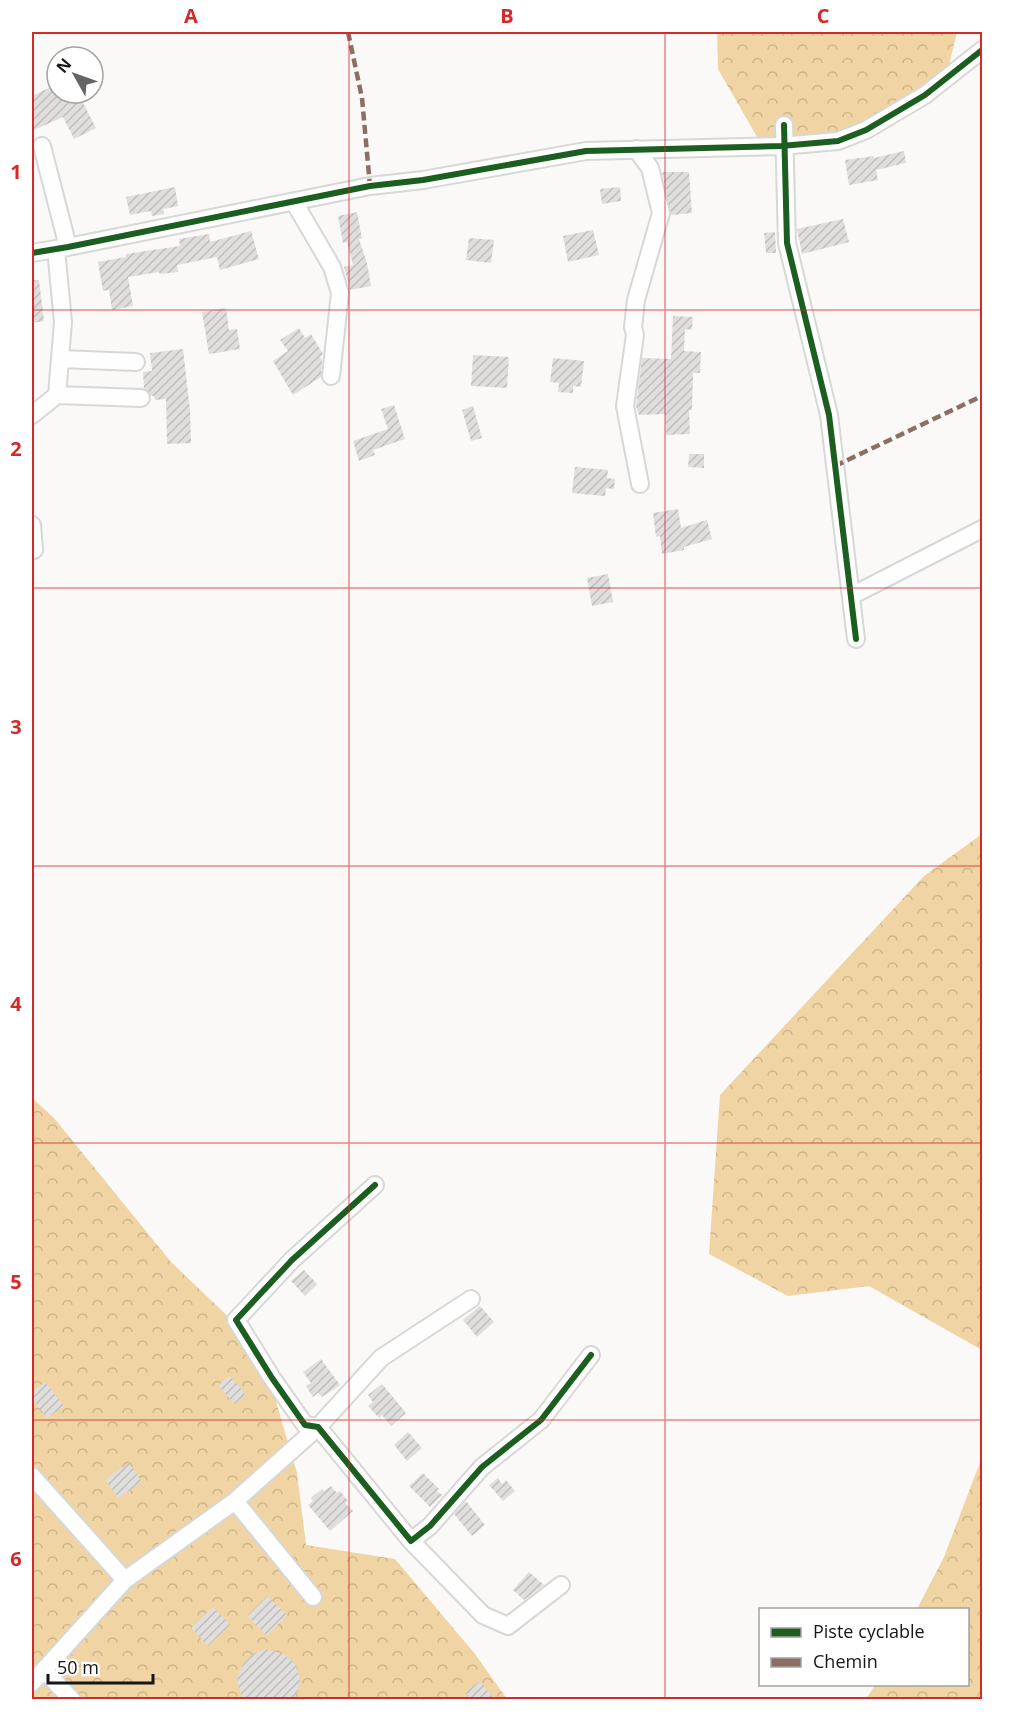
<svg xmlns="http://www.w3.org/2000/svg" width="1014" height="1731" font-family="'Open Sans',sans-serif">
<defs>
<pattern id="forest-crowns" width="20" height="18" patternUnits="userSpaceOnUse" patternTransform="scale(1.5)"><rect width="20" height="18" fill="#f0d4a3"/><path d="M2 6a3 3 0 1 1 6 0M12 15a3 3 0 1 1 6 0" fill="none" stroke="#cdb58b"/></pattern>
<pattern id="building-hatch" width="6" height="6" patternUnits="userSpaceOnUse" patternTransform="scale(1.5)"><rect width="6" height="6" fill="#dfdedd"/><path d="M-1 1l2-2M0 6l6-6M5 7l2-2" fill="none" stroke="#bfbebd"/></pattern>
</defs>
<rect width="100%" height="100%" fill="#faf9f7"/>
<path fill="url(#forest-crowns)" d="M717 32H957L945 82 883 125 764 149 718 69Z
M982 834V1350L869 1286 788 1296 709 1254 720 1095 924 876Z
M32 1098 54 1118 171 1262 260 1347 297 1473 306 1545 395 1559 475 1654 507 1699H32Z
M982 1457V1699H866L875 1685 968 1684V1610L917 1609 944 1557Z"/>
<path fill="url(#building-hatch)" d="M57 84V93H78L96 128 74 139 63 117 32 131V96Z
M904 151 906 163 876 170 878 180 849 185 845 160 874 156V158Z
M662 172H689L692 213 671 215Z
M175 187 178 206 163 209 164 214 152 216 151 211 130 215 126 197Z
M620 187 621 201 602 204 600 189Z
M357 212 362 239H359L367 263 371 286 350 290 344 267 353 265 347 242 343 243 338 216Z
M843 219 849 242 802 254 797 229Z
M593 230 599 255 568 262 563 236Z
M251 231 259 259 220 270 217 257 177 265 178 272 160 274 159 272 128 277 133 306 112 310 109 290 103 291 98 262 126 257V254L180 246 179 239 209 234 210 242Z
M775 232 776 253H766L764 233Z
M469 238 494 240 491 263 466 260Z
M32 280H39L44 321 32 323Z
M226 308 229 330 237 329 240 349 209 354 202 312Z
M673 316 693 317 692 330 685 329 684 351 701 352 700 373H693L692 410H689L690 434 666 435 665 414 639 415 636 406 642 358 671 359Z
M299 328 305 338 311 334 323 354 320 357 322 360 321 377 293 395 273 361 288 351 280 340Z
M183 349 190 410 191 443 167 444 166 399 155 400 154 396H151L144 388 143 372 152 371 150 353Z
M473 355 509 357 507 388 471 386Z
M553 358 584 361 581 387 573 386V393L558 392 559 383 550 382Z
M394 405 405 439 373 450 375 455 359 461 353 441 388 429 381 409Z
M473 406 482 438 471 441 462 410Z
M689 454H704V468L688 467Z
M575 467 608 470 607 478 615 479 614 489 606 488 605 496 572 493Z
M678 509 681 528 707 520 712 539 684 547V550L662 554 660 536 656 537 653 513Z
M608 574 613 602 592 606 587 578Z
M304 1270 317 1284 305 1296 291 1281Z
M480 1306 494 1322 477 1337 463 1320Z
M321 1359 340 1385 322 1397 318 1393 313 1397 306 1386 311 1383 303 1372Z
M230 1376 246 1395 234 1404 218 1385Z
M45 1382 64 1406 47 1418 32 1398V1392Z
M382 1384 406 1413 391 1426 382 1415 379 1418 368 1406 373 1402 368 1395Z
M408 1432 422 1448 407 1461 394 1445Z
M129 1463 142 1482 118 1498 105 1479Z
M423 1473 439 1489 437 1491 442 1495 430 1507 409 1486Z
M498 1478 502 1484 506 1480 515 1491 503 1501 489 1485Z
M331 1486 337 1493 340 1491 348 1501 345 1503 353 1511 330 1531 308 1505 313 1501 311 1498 322 1489 324 1491Z
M466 1501 485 1525 472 1536 454 1514Z
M529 1572 544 1585 524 1600 513 1590Z
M267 1596 287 1615 267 1636 247 1616Z
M213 1607 230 1625 208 1646 191 1628Z
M264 1649 284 1654 296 1665 300 1681 299 1689 293 1700H244L242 1697 237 1681 242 1665 253 1654Z
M480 1681 495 1700H471L465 1692Z"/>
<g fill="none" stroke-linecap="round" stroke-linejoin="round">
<defs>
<path id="minor" d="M784 125 787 243 829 415 856 639
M42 146 68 247
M636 149 650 168 661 213 636 300 633 327 635 335 625 406 640 484
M294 202 332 267 340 293 331 376
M56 249 63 322 57 395 141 398
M32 253 68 247 370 186 423 180 586 151 781 146 838 141 866 130 925 95 982 50
M60 359 136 362
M32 415 57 395
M32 525 34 550
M851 596 982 529
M375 1185 292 1260 236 1320 272 1378 305 1425 318 1427 411 1541 430 1526 482 1467 541 1420 591 1355
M32 1476 125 1580
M235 1501 313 1597
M411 1541 483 1615 508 1626 561 1585
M45 1671 72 1700
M32 1683 125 1580 235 1501 318 1427 381 1358 471 1299"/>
</defs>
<use href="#minor" stroke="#d7d7d5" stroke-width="20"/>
<use href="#minor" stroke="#fefefe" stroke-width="16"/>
<path stroke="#8d6e63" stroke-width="4.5" stroke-dasharray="9 4.5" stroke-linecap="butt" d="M348 32 362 98 370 186
M835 466 982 396"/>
<defs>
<path id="cycleway" d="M784 125 787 243 829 415 856 639
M32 253 68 247 370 186 423 180 586 151 781 146 838 141 866 130 925 95 982 50
M375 1185 292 1260 236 1320 272 1378 305 1425 318 1427 411 1541 430 1526 482 1467 541 1420 591 1355"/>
</defs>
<use href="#cycleway" stroke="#fff" stroke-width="10"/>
<use href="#cycleway" stroke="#1b5e20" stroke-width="6"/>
</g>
<path fill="none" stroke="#d62828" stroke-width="1.5" stroke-opacity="0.55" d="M349 32V1700M665 32V1700M32 310H982M32 588H982M32 866H982M32 1143H982M32 1420H982"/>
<rect width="1014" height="1731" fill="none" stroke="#ffffff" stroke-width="66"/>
<rect x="759" y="1608" width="210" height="78" fill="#ffffff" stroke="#a2a2a1" stroke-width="1.5"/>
<rect x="771" y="1628" width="30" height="9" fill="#1b5e20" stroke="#a2a2a1" stroke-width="1.5"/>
<text x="813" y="1638" font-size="18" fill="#161615">Piste cyclable</text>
<rect x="771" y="1658" width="30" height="9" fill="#8d6e63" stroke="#a2a2a1" stroke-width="1.5"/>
<text x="813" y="1668" font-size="18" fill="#161615">Chemin</text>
<g transform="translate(75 75) rotate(310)"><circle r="28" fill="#ffffff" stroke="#a2a2a1" stroke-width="1.5"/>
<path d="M0-4.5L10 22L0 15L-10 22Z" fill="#666564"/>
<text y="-9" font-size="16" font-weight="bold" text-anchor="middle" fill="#161615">N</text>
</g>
<path d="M48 1674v9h105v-9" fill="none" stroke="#161615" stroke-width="3"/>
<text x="57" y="1674" font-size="18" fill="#161615" stroke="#ffffff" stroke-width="4.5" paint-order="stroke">50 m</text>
<rect x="33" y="33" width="948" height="1665" fill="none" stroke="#d62828" stroke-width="2"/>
<g font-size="20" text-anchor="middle" font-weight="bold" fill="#d62828">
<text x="191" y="23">A</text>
<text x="507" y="23">B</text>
<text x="823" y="23">C</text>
<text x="16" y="179">1</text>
<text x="16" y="456">2</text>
<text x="16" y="734">3</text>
<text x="16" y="1011">4</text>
<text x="16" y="1289">5</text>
<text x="16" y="1566">6</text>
</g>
</svg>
